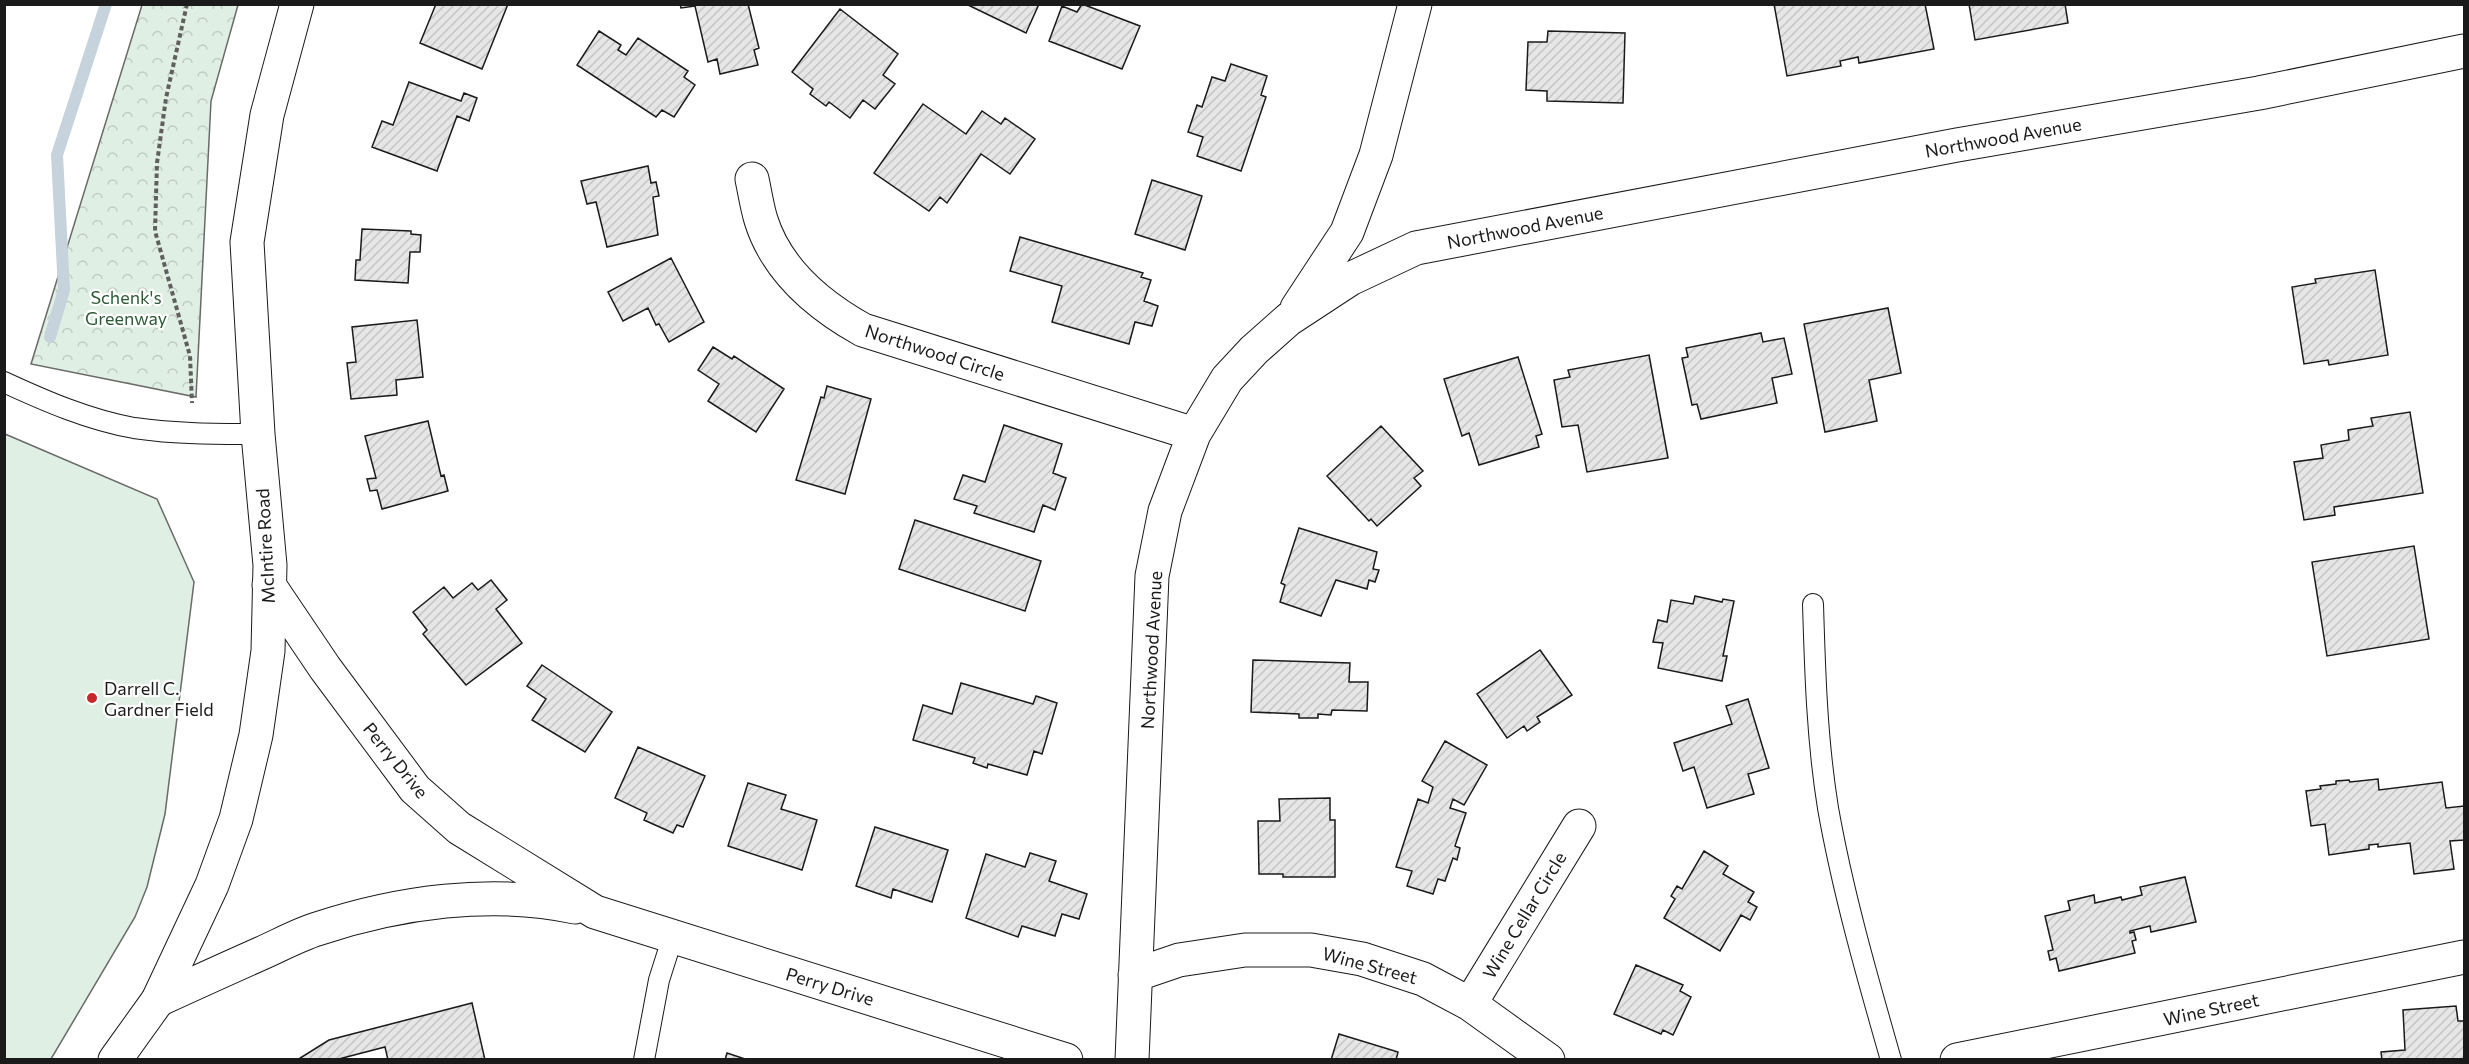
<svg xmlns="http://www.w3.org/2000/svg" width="2469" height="1064" font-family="Commissioner,sans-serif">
<defs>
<pattern id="park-crowns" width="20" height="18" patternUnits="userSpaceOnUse" patternTransform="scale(1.5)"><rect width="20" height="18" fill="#e0efe3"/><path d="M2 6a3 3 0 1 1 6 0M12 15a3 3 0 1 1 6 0" fill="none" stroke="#c0ccc2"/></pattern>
<pattern id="building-hatch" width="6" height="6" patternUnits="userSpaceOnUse" patternTransform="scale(1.5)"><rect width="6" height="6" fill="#e6e6e6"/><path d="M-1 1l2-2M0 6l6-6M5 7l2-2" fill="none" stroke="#c5c5c5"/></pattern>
</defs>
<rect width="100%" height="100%" fill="#fff"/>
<path fill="#e0efe3" stroke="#6a6a6a" stroke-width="1.5" d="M5 434 157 499 194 582 165 814 147 887 135 917 51 1059H5Z"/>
<path fill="url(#park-crowns)" stroke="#6a6a6a" stroke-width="1.5" d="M142 5H238L211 101 196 397 31 364Z"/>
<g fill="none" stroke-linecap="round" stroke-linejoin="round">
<path stroke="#c6d2dc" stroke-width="12" d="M50 337 64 290 57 155 106 4"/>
</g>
<path fill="url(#building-hatch)" stroke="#1a1a1a" stroke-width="1.5" d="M436 4H508L482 69 420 43Z
M680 4H748L759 48 754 50 758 65 720 74 717 59 708 62 695 6 681 8Z
M966 4H1039L1026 33Z
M1082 4 1140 26 1122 69 1049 41 1062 6 1077 12Z
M1774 4H1925L1934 49 1859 63 1858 57 1840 61 1841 66 1787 76Z
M1969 4H2065L2068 23 1975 40Z
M840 9 898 54 883 75 895 84 875 109 863 100 850 118 829 102 826 106 810 94 813 89 792 72Z
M599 31 621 45 618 50 626 55 638 38 688 71 684 77 695 85 674 117 662 110 656 117 577 65Z
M1548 31 1625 33 1623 103 1547 101V91L1526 90 1528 42H1547Z
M1231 64 1267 76 1261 95 1266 97 1241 171 1197 156 1203 137 1188 132 1197 105 1202 107 1212 77 1225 81Z
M409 82 461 101 464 93 477 98 469 121 457 116 437 171 372 147 382 121 393 125Z
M923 104 966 134 982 111 1001 124 1005 118 1035 139 1010 174 981 154 947 203 940 197 929 211 874 173Z
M648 166 651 183 656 182 659 196 653 197 658 235 607 247 596 202 587 204 581 181Z
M1152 180 1202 196 1185 250 1135 234Z
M362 229 411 231V234L421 235 420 252H410L408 283 355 280 356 260H360Z
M1020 237 1143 273 1141 277 1151 280 1144 301 1158 306 1152 326 1135 322 1129 344 1052 322 1062 286 1010 271Z
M671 258 704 322 669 342 659 324 656 325 648 308 623 321 608 292Z
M2375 270 2388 355 2329 365 2328 360 2304 364 2292 287 2316 283 2315 279Z
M1888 308 1901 373 1869 380 1877 421 1825 432 1804 324Z
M417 320 423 377 396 380 397 395 351 399 347 363 356 362 352 327Z
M1761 333 1763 342 1784 338 1792 374 1772 378 1777 403 1701 419 1697 404 1692 405 1682 358 1688 357 1686 348Z
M713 347 732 359 734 356 784 389 756 432 708 401 719 384 698 370Z
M1649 355 1668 458 1587 472 1578 425 1562 427 1554 380 1570 377 1568 370Z
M1518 357 1542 434 1536 436 1539 447 1479 465 1469 433 1462 436 1444 379Z
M827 386 871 399 845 494 796 480 821 397 824 398Z
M2410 412 2423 493 2334 507 2335 515 2304 520 2294 462 2323 458 2321 445 2349 440 2348 430 2373 426 2371 418Z
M428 421 441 476 444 475 448 491 382 509 377 490 370 491 367 479 376 478 365 436Z
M1004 425 1062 444 1053 473 1066 478 1055 510 1043 505 1034 532 974 513 977 506 954 499 963 475 985 482Z
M1381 426 1423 471 1414 478 1421 486 1377 526 1371 519 1369 521 1327 476Z
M915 520 1041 561 1025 611 899 569Z
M1299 528 1377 552 1373 569 1379 570 1375 582 1369 580 1367 589 1336 580 1321 616 1280 602 1285 585 1281 583Z
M2414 546 2429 639 2327 656 2312 562Z
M491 580 507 600 496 609 522 643 466 685 423 634 427 630 413 612 444 587 453 598 472 583 478 590Z
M1695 596 1722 602 1723 599 1734 601 1723 656H1727L1722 681 1658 668 1663 643 1653 642 1658 620 1667 622 1671 600 1693 604Z
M1540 650 1572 695 1537 717 1540 722 1527 731 1524 726 1507 738 1477 694Z
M1253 660 1350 663 1349 682H1368L1367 711 1332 710 1331 715 1318 714V718H1299V714L1251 712Z
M542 665 612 712 585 752 532 720 546 699 527 686Z
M961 683 1033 704 1036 696 1057 703 1042 754 1034 751 1027 775 988 764 987 768 973 763 975 758 913 740 923 705 952 714Z
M1748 699 1769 768 1748 774 1754 794 1707 808 1694 767 1683 771 1674 743 1732 724 1726 706Z
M1445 741 1487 765 1464 805 1453 799 1450 808 1466 813 1455 846 1460 848 1457 860 1453 858 1445 881 1438 879 1433 894 1407 886 1412 871 1396 867 1418 799 1428 803 1433 787 1422 781Z
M638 747 705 776 683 827 677 825 673 833 644 820 647 813 615 798Z
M2378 779 2379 790 2442 782 2446 808 2464 806V840L2450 841 2454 869 2414 874 2410 843 2378 847V844L2369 845V849L2329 855 2325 824 2311 826 2306 791 2321 789 2320 786 2336 784V781L2349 780 2350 782Z
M748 783 786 795 781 809 817 820 802 870 728 846Z
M1330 798V820H1335V877H1283V874H1259L1258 821H1280L1279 799Z
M875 827 948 850 932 902 893 889 891 898 856 886Z
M1704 851 1728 866 1723 874 1754 892 1748 902 1757 907 1750 920 1741 915 1720 951 1664 918 1675 899 1671 896 1677 886 1682 889Z
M1030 853 1056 861 1049 881 1087 894 1079 919 1062 914 1055 936 1022 926 1018 937 966 918 986 854 1025 867Z
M2185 877 2196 922 2151 932 2150 926 2130 931V933L2134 932 2136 940 2132 941 2135 953 2059 971 2056 958 2050 960 2048 951 2053 950 2045 916 2070 910 2068 901 2094 895 2095 903 2121 897 2122 900 2142 895 2140 887Z
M1636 965 1683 985 1680 991 1691 997 1673 1035 1663 1030 1661 1034 1614 1014Z
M472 1003 485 1060H388L385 1047 335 1060H297L329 1040Z
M2456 1006 2458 1021H2464V1060H2382L2381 1052 2405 1050 2403 1010Z
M1339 1034 1398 1052 1396 1060H1331Z
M727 1053 748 1060H725Z"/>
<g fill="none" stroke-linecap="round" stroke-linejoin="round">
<defs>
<path id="service" d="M4 382C45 401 89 420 134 428 175 434 216 434 258 434
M1813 604C1815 672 1817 740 1828 808 1843 893 1867 976 1891 1060
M644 1060 659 980 673 936"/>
<path id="minor" d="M752 179C755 193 757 207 761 220 777 271 818 305 863 330L1194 434
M1297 308 1347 232 1376 155 1415 4
M269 585 325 668 415 789 459 828 595 912 1066 1060
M1135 975 1179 960 1245 950H1311L1362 959 1423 979 1470 1004 1548 1060
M158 1000C193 984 228 968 262 953 280 945 298 935 317 929 398 902 492 889 575 907
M1470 1004 1579 826
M1132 1060 1152 576 1165 511 1194 434 1227 379 1254 350 1289 319 1350 279 1416 248 1957 145 2259 93 2464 51
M1957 1060 2464 957"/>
<path id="secondary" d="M115 1060 158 1000 212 885 236 819 256 735 268 651 270 565 258 434 247 242 267 115 297 4"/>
</defs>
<use href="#service" stroke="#1a1a1a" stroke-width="22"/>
<use href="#minor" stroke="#1a1a1a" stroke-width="35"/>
<use href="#secondary" stroke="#1a1a1a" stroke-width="35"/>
<path stroke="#5f5f5f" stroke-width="4" stroke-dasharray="4.5 3" stroke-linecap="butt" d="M187 4 166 98 157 163 155 231 190 356 192 403"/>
<use href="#service" stroke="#fff" stroke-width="20"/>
<use href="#minor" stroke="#fff" stroke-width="33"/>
<use href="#secondary" stroke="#fff" stroke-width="33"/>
</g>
<circle fill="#c62828" stroke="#fff" stroke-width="2" cx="92" cy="698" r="6"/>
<g text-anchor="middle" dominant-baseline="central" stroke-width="4.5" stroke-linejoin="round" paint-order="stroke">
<g font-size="18" fill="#1a1a1a" stroke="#fff">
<text transform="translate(2003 137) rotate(-10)">Northwood Avenue</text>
<text transform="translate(1525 227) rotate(-11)">Northwood Avenue</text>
<text transform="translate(935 352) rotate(18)">Northwood Circle</text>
<text transform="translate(265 546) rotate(-93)">McIntire Road</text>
<text transform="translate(1151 650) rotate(-87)">Northwood Avenue</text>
<text transform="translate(396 760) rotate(51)">Perry Drive</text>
<text transform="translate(1524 915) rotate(-59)">Wine Cellar Circle</text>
<text transform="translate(1370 965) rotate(15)">Wine Street</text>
<text transform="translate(830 986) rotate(17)">Perry Drive</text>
<text transform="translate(2211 1009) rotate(-12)">Wine Street</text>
</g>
<g font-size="18" fill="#2b5a34" stroke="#fff">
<text x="126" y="297">Schenk's<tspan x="126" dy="21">Greenway</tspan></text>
</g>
<g font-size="18" fill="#1a1a1a" stroke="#fff" text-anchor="start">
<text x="104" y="688">Darrell C.<tspan x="104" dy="21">Gardner Field</tspan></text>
</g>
</g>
<rect width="2469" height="1064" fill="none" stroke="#1a1a1a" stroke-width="12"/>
</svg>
